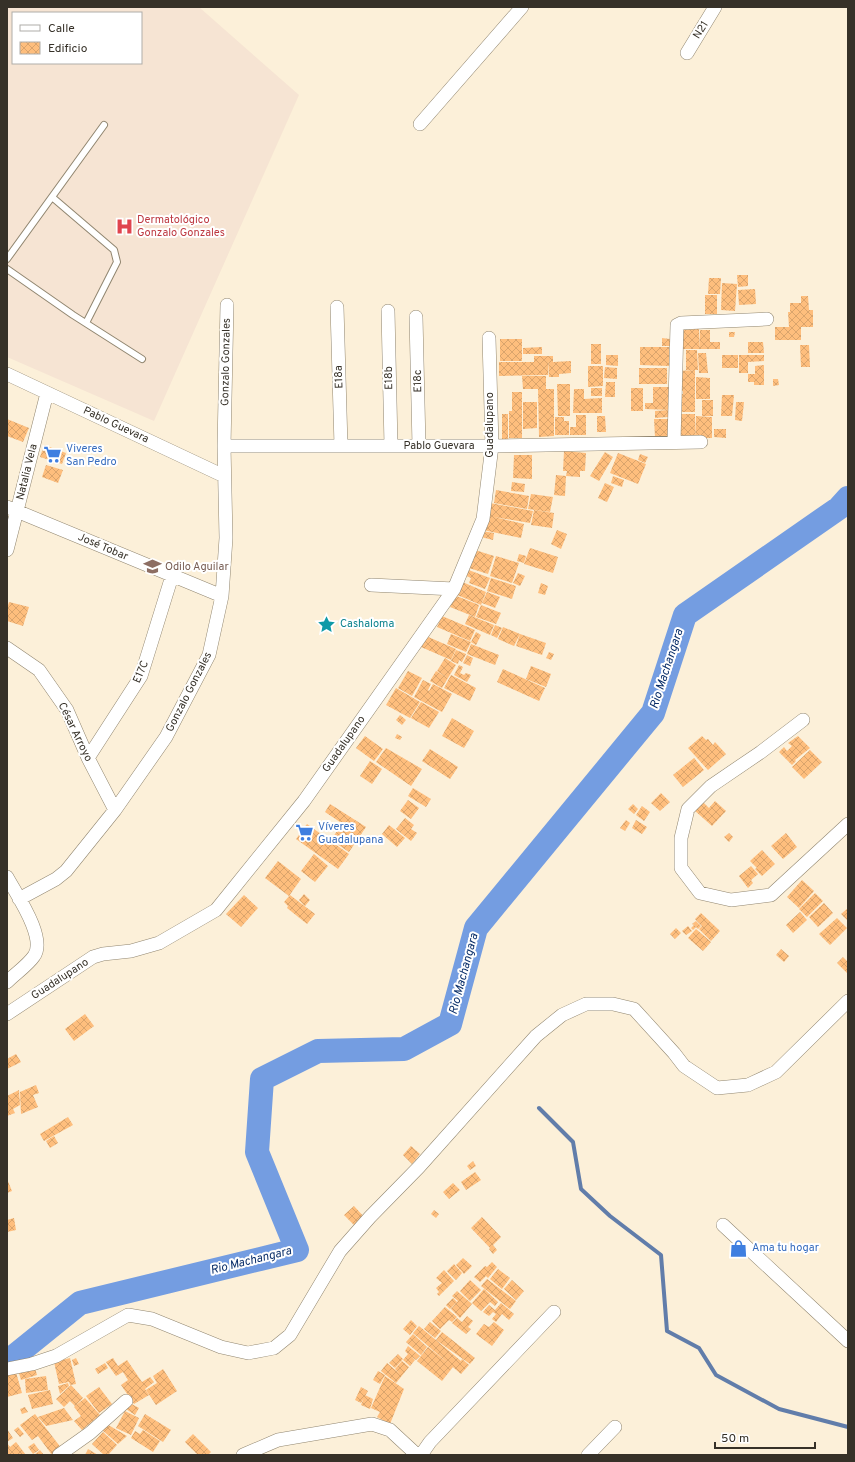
<svg xmlns="http://www.w3.org/2000/svg" width="855" height="1462" font-family="Overpass,sans-serif">
<defs>
<pattern id="building-cross-hatch" width="8" height="8" patternUnits="userSpaceOnUse"><rect width="8" height="8" fill="#febe7d"/><path d="M0 0l8 8M0 8l8-8" fill="none" stroke="#daa46c"/></pattern>
</defs>
<rect width="100%" height="100%" fill="#fcf0d9"/>
<path fill="#f6e4d3" fill-rule="evenodd" d="M7 7H199L299 95 154 421 7 357ZM13 13H141V63H13Z"/>
<g fill="none" stroke-linecap="round" stroke-linejoin="round">
<path stroke="#617daa" stroke-width="4" d="M539 1108 573 1142 581 1189 610 1216 661 1255 667 1331 699 1348 716 1375 779 1409 848 1427"/>
<path stroke="#749de1" stroke-width="24" d="M7 1362 80 1303 297 1250 257 1152 262 1079 318 1051 404 1049 450 1024 476 928 653 713 685 615 839 508 848 498"/>
</g>
<path fill="url(#building-cross-hatch)" d="M737 275H748V286L738 287Z
M709 278H721L720 294H708Z
M722 283 737 284 735 311 721 310Z
M755 289 756 304 739 305 738 290Z
M705 295H717V314H705Z
M801 296H808L809 310H813V327H801V340H775V327H789L788 312H790V303H801Z
M699 329 700 349H678V330Z
M700 330H710V342H720V349H700Z
M729 332H735L734 337H729Z
M662 338 670 339V346H662Z
M500 339H522V361H500Z
M748 342H763L764 353H748Z
M591 344H601V364H591Z
M800 345H809L810 367H801Z
M542 347V354H523V348Z
M640 347H669V366L640 365Z
M686 350H697L698 370H686Z
M698 353H706L708 373H699Z
M606 355H618V366L606 365Z
M722 355H738V368H722Z
M739 355H764V361L748 362V373H739Z
M534 356H553V362L571 361V373L559 374V377H549L548 361V375L499 376V362H534Z
M764 365V385H754V382H748V374H755V366Z
M588 366H603V386L588 387Z
M605 367 617 368V379L604 378Z
M639 368H667V384H639Z
M695 370V412H682L681 394H683V391H677L676 371Z
M522 376H546V389H554V436L539 437 538 389H523Z
M696 377 710 378V399H696Z
M773 379H778L779 385 773 386Z
M606 382H615V397H605Z
M557 384H570V416H558Z
M653 387H670V410L645 409V403H653Z
M591 388H602V396H591Z
M631 388H643V411H631Z
M574 389H584V413H573Z
M512 392H522V438H509V411H512Z
M722 395H734L732 416H721Z
M602 398V413H584V399Z
M702 400H713V416H702Z
M523 402H537V428L523 429Z
M736 402H744L742 421 735 420Z
M668 410V417L655 418V411Z
M502 414H508V439H502Z
M680 414H695V436H680Z
M576 415H586V435H570V427H576Z
M597 416H605L606 432H597Z
M696 416 712 417V438H695Z
M555 417H564V421H569V435H555Z
M7 419 29 428 23 442 7 436Z
M654 419H668V437H655Z
M714 429H726V438L714 437Z
M44 445 66 453 62 464 40 457Z
M564 451 586 453 585 471H580V477L566 476 567 471H563Z
M605 452 613 457 599 481 590 476Z
M618 453 646 464 638 484 610 473Z
M640 454 648 457 645 463 638 460Z
M514 455H532V479L513 478Z
M46 465 63 470 58 483 42 477Z
M556 475 566 476 565 496 554 495Z
M613 476 624 480 622 487 611 483Z
M512 482 525 484 524 492 511 491Z
M605 483 614 487 607 502 598 498Z
M496 490 529 496 527 509 494 503Z
M531 494 553 497 550 512 528 509Z
M490 503 533 511 530 523 494 517 524 524 521 538 483 530Z
M534 510 554 513 552 528 531 525Z
M557 530 567 534 561 549 551 544Z
M482 531 494 533 493 540 481 537Z
M530 548 558 557 553 573 524 564Z
M475 550 494 556 488 574 469 568Z
M519 554 526 556 524 563 517 561Z
M496 556 519 563 512 583 490 576Z
M466 569 490 578 485 589 469 583 471 578 464 575Z
M518 573 525 576 520 586 513 583Z
M491 578 516 586 512 599 487 591Z
M460 581 486 592 481 605 455 594Z
M541 583 548 586 545 595 538 593Z
M487 592 500 597 495 608 482 603Z
M454 595 479 605 475 617 450 607Z
M9 602 29 607 23 626 7 621V609Z
M481 605 501 613 496 624 476 617Z
M469 615 494 625 490 635 465 624Z
M442 616 475 630 470 641 437 627Z
M495 625 502 628 497 638 491 635Z
M503 627 520 634 514 646 498 639Z
M476 632 481 635 476 645 471 642Z
M451 634 471 642 466 652 447 644Z
M520 634 546 643 542 655 516 646Z
M426 636 456 649 451 660 421 647Z
M471 644 499 655 495 665 467 654Z
M456 650 466 654 462 662 459 660 458 664 451 661Z
M549 652 554 654 551 660 546 658Z
M467 655 473 658 470 666 463 663Z
M445 658 456 665 448 678 437 671Z
M459 665 463 667 460 673 464 675 466 673 471 675 467 682 454 675Z
M531 666 551 674 546 687 526 679Z
M503 669 545 688 539 701 497 682Z
M408 671 422 678 412 696 398 688Z
M436 671 448 678 442 688 430 681Z
M451 675 476 688 470 701 444 688Z
M423 680 431 684 428 690 429 691 433 684 452 694 442 712 414 697Z
M396 688 420 702 410 718 386 705Z
M421 702 439 712 429 728 411 718Z
M400 715 406 720 402 725 396 720Z
M452 718 474 731 464 748 442 736Z
M397 734 402 737 400 740 395 738Z
M365 736 383 749 374 761 356 748Z
M702 736 706 740 708 739 713 745 715 742 726 754 708 770 688 748Z
M798 736 810 748 795 760 796 761 792 765 779 752 784 747 787 751 792 746 788 743Z
M386 748 422 769 411 786 376 762Z
M430 749 458 767 450 779 422 761Z
M810 750 822 762 804 779 792 767Z
M694 758 704 770 683 787 673 775Z
M370 761 382 769 372 784 360 776Z
M413 788 431 799 426 807 408 796Z
M661 793 670 802 660 811 651 803Z
M408 800 419 808 411 819 400 811Z
M715 801 726 811 712 826 694 810 703 802 709 808Z
M330 804 366 827 349 852 331 840 337 831 335 830 340 822 325 812Z
M633 804 638 809 634 814 628 809Z
M642 806 650 812 644 821 636 815Z
M405 818 414 825 411 829 417 833 411 841 396 829Z
M626 820 630 823 625 831 620 828Z
M636 820 647 827 642 834 632 828Z
M307 824 349 854 338 869 296 839Z
M389 825 405 838 397 847 382 834Z
M729 833 733 837 729 842 724 837Z
M786 833 797 847 783 859 771 846Z
M762 850 775 864 762 876 755 869 757 868 750 861Z
M314 854 328 866 315 882 301 871Z
M278 861 301 879 289 896 265 878Z
M751 866 758 874 751 880 753 883 748 888 739 876Z
M802 880 814 891 799 908 787 897Z
M815 893 823 901 807 917 799 909Z
M304 894 310 900 305 906 299 900Z
M244 895 258 908 241 927 226 914Z
M290 895 315 914 307 924 287 908 288 906 284 902Z
M824 903 833 913 818 927 809 917Z
M848 908V921L841 914Z
M800 912 807 920 793 933 786 925Z
M701 913 720 931 711 941 699 929 702 926 695 919Z
M837 918 847 928 830 945 819 934Z
M696 921 701 926 698 929 696 927 693 930 691 928 694 925 692 924Z
M688 926 692 931 686 935 682 931Z
M676 928 681 933 675 939 670 934Z
M696 929 711 942 703 951 688 938Z
M781 949 789 956 784 962 776 955Z
M843 957 848 962V974L837 963Z
M85 1014 94 1026 74 1041 65 1029Z
M16 1054 21 1062 7 1069V1059Z
M36 1085 39 1093 33 1095 38 1107 21 1114 20 1092Z
M19 1090 20 1105 13 1109 15 1113 7 1116V1096Z
M68 1117 73 1125 44 1141 40 1134Z
M54 1136 58 1143 50 1148 46 1141Z
M411 1146 420 1154 412 1164 403 1155Z
M473 1161 476 1166 470 1170 467 1166Z
M475 1172 481 1180 466 1190 461 1182Z
M7 1179 12 1191 7 1193Z
M453 1183 460 1190 449 1199 443 1192Z
M354 1206 365 1218 356 1227 344 1215Z
M434 1210 439 1214 436 1218 431 1214Z
M482 1217 501 1237 490 1248 471 1228Z
M14 1218 16 1230 7 1232V1220Z
M493 1245 497 1250 493 1254 489 1249Z
M463 1258 472 1266 464 1274 456 1265Z
M492 1262 497 1267 488 1278 486 1276 480 1282 474 1277 485 1266 487 1267Z
M454 1264 462 1273 456 1280 447 1271Z
M498 1269 510 1278 502 1289 490 1279Z
M444 1270 454 1281 439 1296 437 1294 439 1292 436 1288 442 1283 436 1278Z
M487 1279 516 1301 510 1309 481 1286Z
M470 1280 481 1290 470 1301 460 1291Z
M512 1280 524 1291 516 1300 504 1289Z
M484 1289 498 1302 495 1306 490 1302 481 1311 472 1303Z
M457 1291 472 1304 460 1318 451 1309 458 1301 452 1296Z
M453 1298 457 1302 450 1309 446 1305Z
M501 1303 514 1314 509 1320 502 1314 496 1322 492 1319 496 1314 493 1312 489 1316 483 1312 489 1305 495 1310Z
M445 1307 457 1317 452 1322 449 1320 440 1329 432 1321Z
M467 1316 473 1321 468 1327 471 1329 466 1334 452 1323 457 1318 462 1322Z
M411 1320 417 1326 410 1335 403 1329Z
M430 1322 441 1331 435 1338 424 1329Z
M494 1322 504 1330 492 1346 476 1334 484 1324 489 1327Z
M419 1326 461 1361 462 1359 469 1365 461 1374 428 1346 432 1342 428 1346 413 1333Z
M442 1332 475 1358 470 1364 436 1340Z
M413 1334 427 1347 421 1355 406 1342Z
M408 1346 420 1356 416 1360 412 1357 415 1360 410 1366 403 1360 408 1354 405 1351Z
M428 1347 453 1367 442 1381 417 1361Z
M398 1354 403 1359 395 1368 389 1363Z
M70 1358 76 1384 70 1385 69 1382 59 1384 54 1362Z
M76 1358 79 1364 74 1366 72 1360Z
M113 1358 118 1366 127 1360 142 1382 150 1377 154 1382 145 1389 149 1395 134 1404 121 1385 128 1380 123 1372 116 1376 106 1362Z
M402 1361 409 1367 396 1383 381 1371 387 1363 400 1374 395 1369Z
M105 1363 108 1368 98 1374 95 1369Z
M34 1365 37 1375 21 1380 18 1370Z
M15 1369 22 1393 7 1397V1371Z
M163 1369 177 1391 156 1405 146 1390 157 1383 153 1376Z
M378 1371 385 1375 380 1384 373 1380Z
M46 1376 48 1390 26 1393 25 1379Z
M385 1376 404 1389 390 1424 377 1417 380 1412 371 1408Z
M68 1383 69 1386 60 1394 58 1386Z
M71 1385 83 1398 76 1405 85 1398 100 1415 82 1430 74 1421 81 1416 74 1407 75 1406 70 1401 64 1407 56 1399Z
M99 1387 112 1404 99 1413 86 1396Z
M361 1387 368 1391 361 1403 355 1400Z
M50 1390 53 1404 32 1409 28 1395Z
M365 1395 373 1399 370 1409 361 1405Z
M130 1403 139 1408 135 1415 126 1409Z
M25 1407 28 1412 22 1414 20 1409Z
M64 1408 73 1420 46 1426 38 1417Z
M125 1411 139 1418 131 1435 116 1428Z
M35 1414 62 1449 55 1455H52L38 1436 32 1440 20 1425Z
M145 1414 171 1430 163 1442 138 1426Z
M105 1423 127 1436 118 1444 101 1429Z
M18 1427 24 1434 20 1437 14 1430Z
M7 1429 13 1438 7 1442Z
M143 1430 160 1441 153 1452 131 1438 135 1431 140 1434Z
M103 1432 117 1445 108 1455H104L92 1444Z
M193 1434 211 1452 208 1455H198L185 1442Z
M16 1442 26 1455H8L7 1443 10 1447Z
M34 1443 39 1450 33 1454 28 1447Z
M88 1449 98 1455H85Z
M40 1450 44 1455H34Z"/>
<g fill="none" stroke-linecap="round" stroke-linejoin="round">
<defs>
<path id="service" d="M52 197 114 250 117 262 86 323
M7 259 104 125
M7 269 73 315 142 359"/>
<path id="minor" d="M687 53 715 7
M420 124 522 7
M337 307 341 446
M388 311 391 446
M416 317 419 446
M7 374 224 476
M674 442 677 325 681 323 767 319
M224 446H492L701 442
M7 507 222 596
M7 550 47 393
M371 585 454 589
M7 648 39 670 67 710 88 758 115 810
M803 720 761 752 711 786 688 809 681 838V868L700 893 731 900 771 895 848 824
M88 758 141 676 172 576
M7 877C16 894 47 938 34 956 28 965 15 974 7 982
M19 899 56 879 66 871 115 810 166 737 209 655 222 596 226 538 224 446 227 305
M7 1014 93 957 103 954 131 951 159 943 216 910 304 801 454 589 483 519 492 446 489 338
M723 1225 848 1341
M7 1369 32 1364 56 1356 128 1315 152 1319 221 1347 248 1353 274 1348 290 1335 340 1251 370 1217 419 1167 536 1036 562 1015 586 1004H613L634 1009 674 1053 684 1066 717 1088 748 1085 776 1072 848 1001
M59 1455 90 1433 126 1401
M243 1455 278 1440 372 1424 390 1430 417 1455
M421 1455 430 1442 554 1312
M588 1455 615 1427"/>
</defs>
<use href="#service" stroke="#918670" stroke-width="8"/>
<use href="#minor" stroke="#918670" stroke-width="14"/>
<use href="#service" stroke="#fff" stroke-width="6"/>
<use href="#minor" stroke="#fff" stroke-width="13"/>
</g>
<defs>
<symbol id="hospital-bare" viewBox="-9 -9 18 18"><path d="M-5-5h3v3.5h4V-5h3V5h-3V1.5h-4V5h-3Z" fill="#e0444e" stroke="#fff" stroke-width="2.5" paint-order="stroke"/></symbol>
<symbol id="supermarket-bare" viewBox="-9 -9 18 18"><path d="M-6-5.5h2.5l.6 2H6L4.5 2H-2.5L-4.4-4H-6ZM-1.5 3.2a1.3 1.3 0 1 0 .1 0ZM3 3.2a1.3 1.3 0 1 0 .1 0Z" fill="#3f7fe0" stroke="#fff" stroke-width="2.5" paint-order="stroke"/></symbol>
<symbol id="school-bare" viewBox="-9 -9 18 18"><path d="M0-5L7-2L0 1L-7-2ZM-4 1L0 2.5L4 1V4Q0 6-4 4Z" fill="#8d6e63" stroke="#fff" stroke-width="2.5" paint-order="stroke"/></symbol>
<symbol id="sight-bare" viewBox="-9 -9 18 18"><path d="M0-6L1.8-2.2L6-1.7L2.9 1.2L3.7 5.4L0 3.3L-3.7 5.4L-2.9 1.2L-6-1.7L-1.8-2.2Z" fill="#0f9aa8" stroke="#fff" stroke-width="2.5" paint-order="stroke"/></symbol>
<symbol id="shop-bare" viewBox="-9 -9 18 18"><path d="M-5-2.5h2.3a2.7 3.5 0 0 1 5.4 0H5L5.5 6h-11ZM-1.5-2.5h3a1.5 2.3 0 0 0-3 0Z" fill="#3f7fe0" stroke="#fff" stroke-width="2.5" paint-order="stroke"/></symbol>
</defs>
<g fill-rule="evenodd">
<use href="#hospital-bare" x="112" y="214" width="25" height="25"/>
<use href="#supermarket-bare" x="40" y="442" width="25" height="25"/>
<use href="#school-bare" x="140" y="554" width="25" height="25"/>
<use href="#sight-bare" x="314" y="612" width="25" height="25"/>
<use href="#supermarket-bare" x="292" y="820" width="25" height="25"/>
<use href="#shop-bare" x="726" y="1236" width="25" height="25"/>
</g>
<g text-anchor="middle" dominant-baseline="central" stroke-width="4" stroke-linejoin="round" paint-order="stroke">
<g font-size="11" fill="#363128" stroke="#fff">
<text transform="translate(701 30) rotate(-58)">N21</text>
<text transform="translate(226 362) rotate(-89)">Gonzalo Gonzales</text>
<text transform="translate(339 377) rotate(-92)">E18a</text>
<text transform="translate(389 378) rotate(-91)">E18b</text>
<text transform="translate(418 381) rotate(-91)">E18c</text>
<text transform="translate(116 425) rotate(25)">Pablo Guevara</text>
<text transform="translate(490 425) rotate(-90)">Guadalupano</text>
<text x="439" y="446">Pablo Guevara</text>
<text transform="translate(27 472) rotate(-76)">Natalia Vela</text>
<text transform="translate(103 547) rotate(23)">José Tobar</text>
<text transform="translate(141 672) rotate(-67)">E17C</text>
<text transform="translate(189 692) rotate(-63)">Gonzalo Gonzales</text>
<text transform="translate(75 732) rotate(64)">César Arroyo</text>
<text transform="translate(344 744) rotate(-55)">Guadalupano</text>
<text transform="translate(60 979) rotate(-33)">Guadalupano</text>
</g>
<g font-size="11" fill="#be3a42" stroke="#fff" text-anchor="start">
<text x="137" y="220">Dermatológico<tspan x="137" dy="13">Gonzalo Gonzales</tspan></text>
</g>
<g font-size="11" fill="#366cbe" stroke="#fff" text-anchor="start">
<text x="66" y="449">Viveres<tspan x="66" dy="13">San Pedro</tspan></text>
<text x="318" y="827">Víveres<tspan x="318" dy="13">Guadalupana</tspan></text>
<text x="752" y="1248">Ama tu hogar</text>
</g>
<g font-size="11" fill="#785e54" stroke="#fff" text-anchor="start">
<text x="165" y="567">Odilo Aguilar</text>
</g>
<g font-size="11" fill="#0d838f" stroke="#fff" text-anchor="start">
<text x="340" y="624">Cashaloma</text>
</g>
<g font-size="12" font-style="italic" fill="#092e69" stroke="#fff">
<text transform="translate(667 669) rotate(-72)">Rio Machangara</text>
<text transform="translate(464 974) rotate(-75)">Rio Machangara</text>
<text transform="translate(251 1261) rotate(-14)">Rio Machangara</text>
</g>
</g>
<rect width="855" height="1462" fill="none" stroke="#363128" stroke-width="16"/>
<rect x="12" y="12" width="130" height="52" fill="#ffffff" stroke="#afada9"/>
<rect x="20" y="25" width="20" height="6" fill="#ffffff" stroke="#afada9"/>
<text x="48" y="32" font-size="12" fill="#363128">Calle</text>
<rect x="20" y="42" width="20" height="12" fill="url(#building-cross-hatch)" stroke="#afada9"/>
<text x="48" y="52" font-size="12" fill="#363128">Edificio</text>
<path d="M715 1442v6h100v-6" fill="none" stroke="#363128" stroke-width="2"/>
<text x="721" y="1442" font-size="12" fill="#363128" stroke="#ffffff" stroke-width="3" paint-order="stroke">50 m</text>
</svg>
